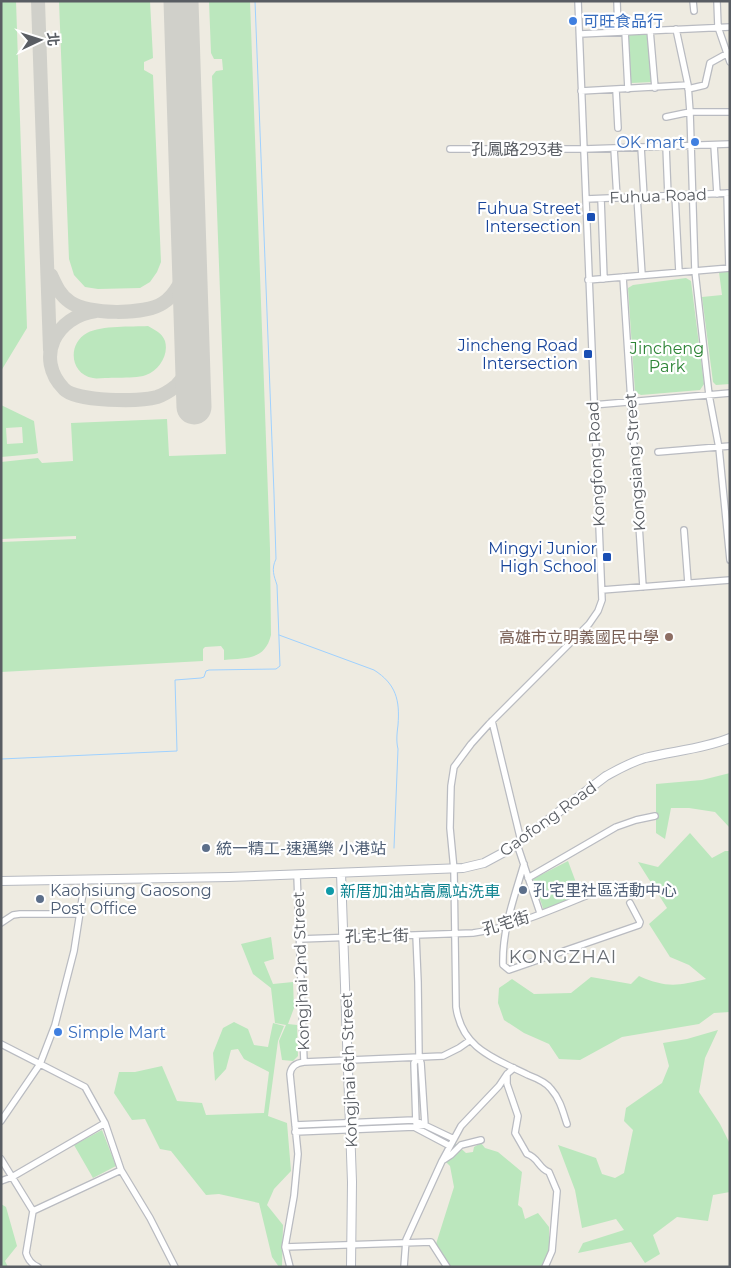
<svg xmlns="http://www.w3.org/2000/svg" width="731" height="1268" font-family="Montserrat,'Noto Sans TC',sans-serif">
<rect width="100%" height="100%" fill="#eeebe1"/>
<path fill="#bbe7bd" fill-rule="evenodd" d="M1 1H16L27 328 1 371Z
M59 1H150L153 58 144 62V70L153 75 161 262 157 272 150 282 140 288 98 289 85 287 74 275 69 259Z
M209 1H250L270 549 271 635C265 660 247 658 224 660V650L221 646 205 647 203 649V661L1 672V542L76 539V536L1 539V462L38 458 42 463 73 461 71 423 167 419 169 456 226 454 212 76 216 71 223 70 222 59H214L211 53Z
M651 31 654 82 631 83 628 32Z
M719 272H730V384L716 385 713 382 702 297 722 295Z
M686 278 691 281 704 384 700 390 641 395 635 392 628 288 633 285Z
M148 326C155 330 162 333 165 341 169 355 159 370 146 375 135 379 117 377 105 378 101 378 96 379 93 378 70 374 67 344 87 333 102 325 132 327 148 326Z
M1 405 34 421 38 453 35 454 1 457ZM22 427 23 443 7 444 6 428Z
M730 773V828L715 812 689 808H671L665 839 656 833V784L702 780Z
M690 833 712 858 725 851H730V1012L714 1013 699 1024 622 1037 580 1060 559 1059 549 1044 524 1033 504 1020 498 1003 499 988 512 979 534 994 571 993 591 977 631 984 639 976C666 988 678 986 706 979L689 965 670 957 649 924 667 908 638 862 658 867Z
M568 861 581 896 544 911 533 879Z
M271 937 274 959 264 962 273 984 293 982 294 1008 288 1024 297 1025 298 1056 293 1061 282 1060 279 1041 286 1025 275 1023 271 988 253 974 241 944Z
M234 1022 248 1029 254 1045 268 1047 273 1023 284 1026 278 1041 268 1116 287 1123 291 1171 274 1189 267 1205 283 1225 282 1267H279L272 1257 259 1203 219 1194 206 1195 171 1151 160 1149 145 1119 132 1120 114 1093 119 1072H135L162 1066 177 1101 202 1103 206 1115 264 1113 269 1072 244 1059 238 1049 231 1050 226 1069 215 1081 213 1053 223 1028Z
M718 1030 705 1058 699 1092 720 1124 730 1144V1192L713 1195 708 1221 677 1217 653 1235 660 1254 645 1263 631 1242 578 1253 583 1243 624 1230 616 1219 582 1228 575 1190 558 1145 596 1158 602 1174 615 1178 624 1173 633 1130 624 1121 626 1108 662 1083 669 1066 663 1043 687 1039Z
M102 1130 116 1166 93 1178 74 1145Z
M455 1143 466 1153 473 1152 474 1147 481 1143 485 1148 498 1152 522 1172 518 1205 522 1208 525 1219 538 1213 549 1227V1236L552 1239 546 1267H450L436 1244 454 1187 450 1166 445 1161Z
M1 1204 6 1207 17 1246 5 1261 8 1267H1Z"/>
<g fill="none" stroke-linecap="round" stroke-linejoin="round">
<path stroke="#9fd1ff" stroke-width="1" d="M279 635 374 670C396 684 400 700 398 725 397 733 396 741 398 749L394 848
M1 759 177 751 175 680 201 678 204 677 206 671 209 670 276 669 280 666 277 585C274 576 271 569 276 559L274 494 255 1"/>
<path stroke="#d0d0ca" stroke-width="14" d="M38 1 50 350
M51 275C56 286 60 295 70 302 88 315 145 315 163 303 177 294 183 277 189 262
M96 311C56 316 34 358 64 389 76 402 140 402 157 397 163 395 171 390 176 386 185 378 189 366 192 356"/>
<path stroke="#d0d0ca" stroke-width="35" d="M181 1 194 407"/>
<defs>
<path id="street" d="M617 1 618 31
M693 1 694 11
M717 1 718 27 730 62
M676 29 688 85 690 112 695 271 709 395 719 448 730 560
M650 30 655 88
M625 31 628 89
M580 34 730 27
M688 89 705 85 710 63 730 52
M616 90 618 128
M581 91 688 85
M666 117 690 112H730
M714 145 717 194
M666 146 668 196
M641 147 644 197
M614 148 617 198
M450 149H584L730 144
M727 193 729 268
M675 195 679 272
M637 197 642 275
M586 199 730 193
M601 199 604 279
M623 277 643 587
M588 280 730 268
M593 405 730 393
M658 452 730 446
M684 530 688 583
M602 590 730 580
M492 721 521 841
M517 844 540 913
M524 864C514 898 502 930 503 965L509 970 639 925 640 922 630 903
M528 878 616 827 636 820 655 816
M1 923 13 915 20 914H79
M299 939 473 933C521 926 568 902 613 885
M1 1044 85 1087 105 1123 121 1170 150 1218 175 1267
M304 1062 443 1056 459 1048 469 1041
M514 1068 507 1074V1084L518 1116 515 1133 527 1154C539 1158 538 1168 549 1172L557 1191 552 1251 545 1267
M1 1121 40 1064 55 1025 74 951 85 880
M416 1123 414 1063 419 1057
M567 1124C563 1112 560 1099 551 1089 546 1082 536 1078 528 1075 494 1058 462 1049 456 1007L454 870 450 828 451 786 454 767 471 744 489 724 589 624 598 611 602 600 578 1
M295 1125 414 1120 454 1139
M414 1127 425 1125 421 1063 419 1057 418 982 416 935
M295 1132 414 1127 450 1146
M1 1159 33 1211 26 1253C28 1260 31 1264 38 1267
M442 1161 451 1155 461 1145 481 1140
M1 1181 12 1177 105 1123
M33 1211 121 1170
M285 1247 431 1242 447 1267
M290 1267 285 1247 294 1196 298 1154 290 1074C291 1066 296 1063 304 1062L297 875
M404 1267 406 1240 442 1161 461 1126 499 1086 507 1074"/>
<path id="secondary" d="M341 873 352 1182 351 1267
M1 881 229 877 463 868 484 863 510 849 606 776C619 769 631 762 645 758 673 751 703 749 730 738"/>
</defs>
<use href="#street" stroke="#b9bbc1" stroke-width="8"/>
<use href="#secondary" stroke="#b7bac1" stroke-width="10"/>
<use href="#street" stroke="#fff" stroke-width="5.5"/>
<use href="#secondary" stroke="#fff" stroke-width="8"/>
</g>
<g fill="#3f7fe0" stroke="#fff" stroke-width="2">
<circle cx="573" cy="21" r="5"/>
<circle cx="695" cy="142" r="5"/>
<circle cx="58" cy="1032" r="5"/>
</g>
<g fill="#1a4fb4" stroke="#fff" stroke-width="2">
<rect x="586" y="212" width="10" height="10" rx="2.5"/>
<rect x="583" y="349" width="10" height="10" rx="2.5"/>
<rect x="602" y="552" width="10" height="10" rx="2.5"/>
</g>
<circle fill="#8d6e63" stroke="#fff" stroke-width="2" cx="669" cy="637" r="5"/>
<g fill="#5c6f8a" stroke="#fff" stroke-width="2">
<circle cx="206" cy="848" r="5"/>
<circle cx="523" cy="890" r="5"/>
<circle cx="40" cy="899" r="5"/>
</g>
<circle fill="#0f9aa8" stroke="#fff" stroke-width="2" cx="330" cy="891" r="5"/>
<g text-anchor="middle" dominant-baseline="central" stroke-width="4.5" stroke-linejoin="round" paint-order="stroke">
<g font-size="16" fill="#366cbe" stroke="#fff" text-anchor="start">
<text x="583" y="21">可旺食品行</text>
<text x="685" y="142" text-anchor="end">OK mart</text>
<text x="68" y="1032">Simple Mart</text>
</g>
<g font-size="16" fill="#595d63" stroke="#fff">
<text x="517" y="149">孔鳳路293巷</text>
<text transform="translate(658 196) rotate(-2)">Fuhua Road</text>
<text transform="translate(635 462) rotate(-94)">Kongsiang Street</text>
<text transform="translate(596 464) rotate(-93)">Kongfong Road</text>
<text transform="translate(548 819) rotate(-36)">Gaofong Road</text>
<text transform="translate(506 923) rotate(-16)">孔宅街</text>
<text transform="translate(377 936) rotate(-1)">孔宅七街</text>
<text transform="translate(301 971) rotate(-92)">Kongjhai 2nd Street</text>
<text transform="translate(349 1070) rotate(-92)">Kongjhai 6th Street</text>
</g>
<g font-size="16" fill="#164399" stroke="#fff" text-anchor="end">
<text x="581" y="208">Fuhua Street<tspan x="581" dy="18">Intersection</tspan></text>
<text x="578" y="345">Jincheng Road<tspan x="578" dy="18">Intersection</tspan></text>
<text x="597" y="548">Mingyi Junior<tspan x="597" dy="18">High School</tspan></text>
</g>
<g font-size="16" fill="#2e8537" stroke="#fff">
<text x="667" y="348">Jincheng<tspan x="667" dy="18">Park</tspan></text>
</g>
<g font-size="16" fill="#785e54" stroke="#fff" text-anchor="end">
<text x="659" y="637">高雄市立明義國民中學</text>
</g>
<g font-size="16" fill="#4e5e75" stroke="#fff" text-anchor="start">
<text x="216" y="848">統一精工-速邁樂 小港站</text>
<text x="50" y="890">Kaohsiung Gaosong<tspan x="50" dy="18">Post Office</tspan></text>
<text x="533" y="890">孔宅里社區活動中心</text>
</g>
<g font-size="16" fill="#0d838f" stroke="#fff" text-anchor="start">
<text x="340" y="891">新厝加油站高鳳站洗車</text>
</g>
<g font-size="18" letter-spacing="1" fill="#6a6f75" stroke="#fff">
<text x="563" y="957">KONGZHAI</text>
</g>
</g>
<rect width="731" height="1268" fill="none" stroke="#595d63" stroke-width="5"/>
<g transform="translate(40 40) rotate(86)" stroke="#ffffff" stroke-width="4" paint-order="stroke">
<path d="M0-4L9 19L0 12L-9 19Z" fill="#595d63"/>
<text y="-8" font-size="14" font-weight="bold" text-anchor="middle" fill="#595d63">北</text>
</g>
</svg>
